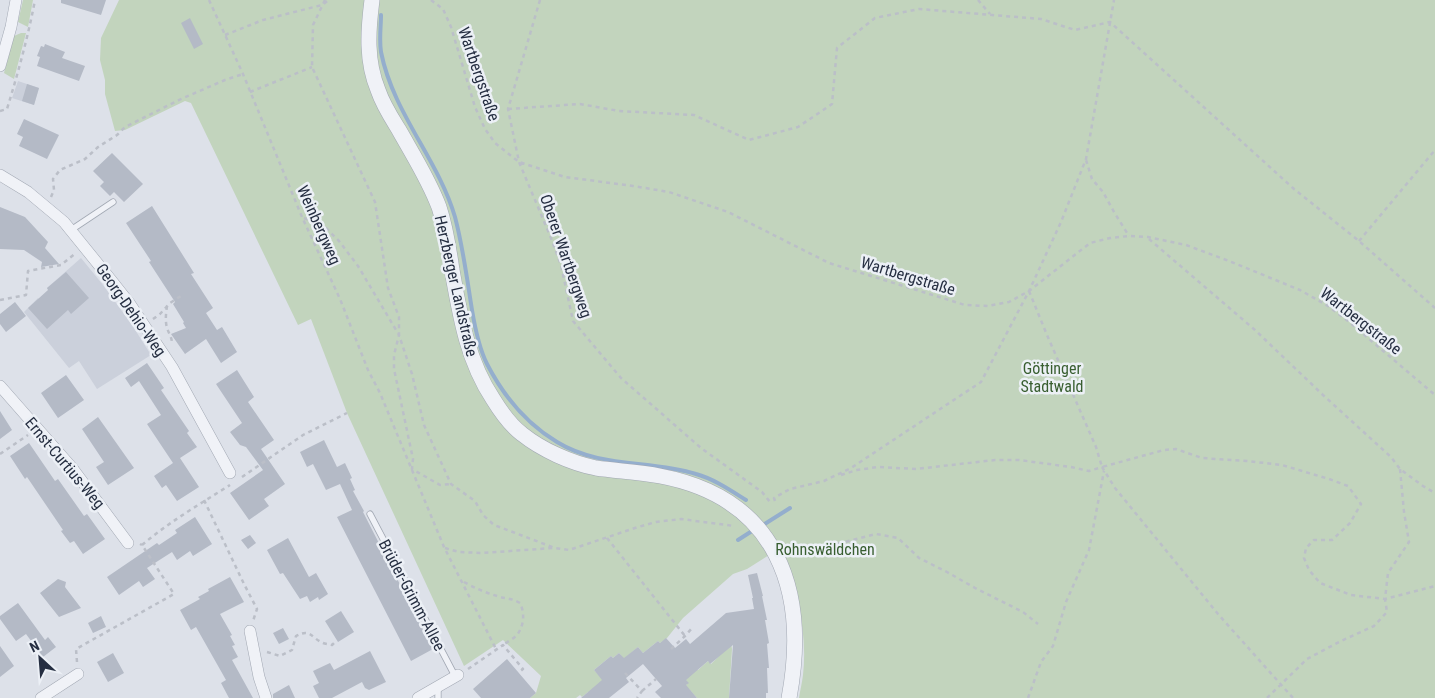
<svg xmlns="http://www.w3.org/2000/svg" width="1435" height="698" font-family="'Roboto Condensed',sans-serif">
<rect width="100%" height="100%" fill="#dde1e9"/>
<path fill="#cbd0db" d="M18 81 39 88 34 105 12 98Z
M81 258 103 285 132 325 151 355 97 389 79 361 69 368 24 312 38 298 43 303 52 294 47 288Z"/>
<path fill="#c2d4bd" d="M23 0H33L28 27 18 22Z
M119 0H1435V698H799C800 691 802 683 803 675 808 630 796 589 780 548L747 569 733 574 683 618 667 638 660 643 658 641 643 653 638 647 624 659 619 653 613 658 611 656 594 670 603 680 593 697 588 692 582 697 580 695 576 698H530L536 693 541 676 503 640 464 666 347 413 311 319 298 325 191 103 185 101 125 130 115 131 105 94V80L100 60 101 38Z
M21 33H26L14 79 4 73 14 36Z
M728 625 732 649 729 698H697L689 689 683 688 688 683 675 667 698 670 708 661 711 664 720 655Z"/>
<g fill="none" stroke-linecap="round" stroke-linejoin="round">
<path stroke="#94aecd" stroke-width="4" d="M381 15C381 26 379 40 381 52 393 113 438 159 455 217 463 247 467 279 472 310 475 328 479 348 487 364 503 395 527 424 557 442 599 468 650 460 696 474 714 479 730 490 746 500
M763 525 790 508
M738 540 752 531"/>
</g>
<path fill="#b4bac6" d="M61 0H106L101 15 61 3Z
M190 18 203 44 194 49 181 23Z
M45 44 65 52 62 58 85 66 79 81 37 66 40 57 37 56 41 46 44 47Z
M27 84 39 88 34 105 22 101Z
M24 119 59 135 47 159 19 146 23 137 17 134Z
M112 153 143 184 124 202 114 192 110 196 100 186 104 182 93 171Z
M152 206 194 273 191 274 213 308 206 313 217 330 222 327 237 352 221 363 206 339 185 354 171 334 186 328 183 323 184 322 173 304 175 302 149 262 151 261 126 223Z
M0 207 25 217 48 242 45 248 59 264 41 267 42 262 24 250 0 249Z
M66 272 89 298 71 314 68 310 47 329 28 308 48 290 47 288Z
M15 302 26 316 6 332 0 324V314Z
M147 363 164 388 161 390 189 431 187 433 197 447 180 458 199 487 177 501 166 485 162 488 154 476 173 463 147 424 161 415 139 381 131 387 125 378Z
M237 370 254 397 248 402 274 440 261 449 285 484 264 499 269 506 249 520 230 493 263 470 246 447 240 445 230 432 242 423 216 384Z
M66 375 84 400 58 418 41 393Z
M0 411 12 430 0 439Z
M98 417 134 468 108 485 96 467 104 462 82 429Z
M324 440 337 467 345 463 352 478 350 479 355 490 353 491 364 511 363 512 433 649 411 661 337 517 352 510 340 484 326 490 313 464 307 467 300 452Z
M29 443 55 481 58 479 84 516 87 514 105 539 83 554 74 541 70 543 61 531 63 530 27 477 25 479 10 456Z
M195 517 212 544 193 556 190 551 177 560 172 552 147 568 155 579 143 587 139 581 119 595 107 577 157 543 159 545 177 533 175 530Z
M250 535 256 543 248 549 241 540Z
M288 538 309 577 316 573 328 594 319 600 318 597 310 602 307 596 300 599 283 573 280 574 267 550Z
M757 573 763 596 753 598 748 575Z
M230 577 244 602 220 614 232 635 230 636 235 645 232 646 238 657 232 660 253 698H229L221 683 226 680 196 627 191 630 180 610 200 599 198 597 209 591 208 589Z
M58 579 66 582 65 587 81 608 59 617 40 593Z
M762 596 767 620H765L769 643 767 644 769 668H767L768 693H766V698H729L733 645 710 664 708 661 686 680 689 683 686 685 697 698H661L655 692 662 686 643 664 626 678 629 682 609 698H581L602 680 594 670 611 656 613 658 619 653 624 658 638 647 643 653 658 641 660 643 666 638 675 648 686 639 690 644 726 613 754 609 752 598Z
M18 603 45 640 48 637 56 647 43 657 26 634 16 641 0 619V616Z
M341 611 354 632 338 642 325 621Z
M101 616 106 627 93 633 88 623Z
M283 628 289 639 279 644 273 633Z
M0 646 14 666 0 677Z
M370 651 386 682 369 690 365 688 362 682 332 698H319L313 686 319 683 313 671 330 663 334 670Z
M113 653 124 673 108 682 97 662Z
M507 659 536 693 530 698H481L473 689Z
M289 685 295 698H273V694Z"/>
<g fill="none" stroke-linecap="round" stroke-linejoin="round">
<defs>
<path id="service" d="M71 230 113 202
M370 514 455 676
M438 687V698"/>
<path id="minor" d="M0 66 11 27 16 0
M0 175 28 192 64 222 111 280 130 304 172 367 230 473
M0 386 73 469 128 543
M250 631 259 677 266 698
M41 698 78 674
M418 698 458 675"/>
<path id="tertiary" d="M372 0C368 31 366 61 378 90 383 105 391 117 399 130 413 155 429 180 439 207 446 228 449 249 452 270 460 315 467 360 493 399 501 412 510 425 522 434 542 450 571 463 596 468 617 471 639 472 660 476 777 498 809 590 789 698"/>
</defs>
<use href="#service" stroke="#a2a8b3" stroke-width="7"/>
<use href="#minor" stroke="#a2a8b3" stroke-width="12"/>
<use href="#tertiary" stroke="#a2a8b3" stroke-width="16"/>
<path stroke="#bbbfc8" stroke-width="2.5" stroke-dasharray="4 4" stroke-linecap="butt" d="M209 0 243 74 302 217 340 299 368 370 380 393 444 547 496 649
M325 0 313 25 312 67 375 202 388 288 399 317V335L412 374 424 425 451 484 475 501 483 515 494 525 555 548 569 550 638 527 656 522 681 519 734 526
M431 0 443 9 451 27 475 107 485 129 495 143 519 162 565 177 633 186 669 192 728 212 829 263 965 305 988 306 1009 302 1029 291 1090 243 1110 238 1129 236 1148 237 1186 245 1229 261 1300 290 1328 306 1348 321 1435 395
M540 0 508 109 519 162 551 238 561 265 573 321 621 378 701 448 762 492 770 502
M978 0 990 14
M225 35 263 20 322 5 329 0
M250 92 312 67
M508 109 580 104 619 111 694 115 749 140 798 127 832 104 837 48 875 18 919 9 1041 19 1075 30 1110 22 1294 189 1359 241 1435 308
M0 111 7 109C18 73 28 37 35 0
M1086 160 1092 179 1103 192 1114 212 1129 236
M51 197 54 190 53 179 60 170 85 159 98 147 117 135 125 127 181 99 225 80 243 74
M304 218 326 228 339 241 358 266 399 335 394 355V369L413 459 412 469 440 485 451 484
M1149 239 1255 330 1323 395 1391 457 1400 469 1423 486 1435 493
M1359 241 1435 150
M1029 291 1047 335 1096 447 1102 467 1164 450 1176 449 1202 458 1247 461 1282 465 1329 479 1348 486 1361 504 1350 523 1332 540H1314L1306 548 1304 558 1309 570 1320 583 1351 595 1385 599 1435 586
M0 300 26 295 28 271 61 265 76 253
M167 306C166 313 165 321 167 328 169 334 172 337 172 344
M153 319 160 314 170 303 184 294
M0 454 28 435
M841 475 857 470 878 467 916 469 995 460H1019L1071 467 1089 471 1102 467 1115 488 1218 614 1293 698
M242 477 303 435 347 413
M204 500 244 584 257 609 253 621
M775 501 774 498 790 489 824 481 851 468 981 382 1029 291 1061 222 1086 159 1114 0
M607 538 685 636
M142 545C169 522 200 504 230 485
M445 548 459 552 482 553 553 548
M792 556 799 552 814 550 876 534 898 538 919 558 947 572 975 588 1023 612 1038 624
M464 582C475 588 486 593 497 596 506 599 512 598 520 603 525 613 524 626 517 635 513 639 507 642 503 645
M671 649 685 636 692 628
M267 652 280 656 292 650 296 636C311 628 311 638 323 643 326 644 329 644 332 645L335 642
M77 662 76 649 174 594 142 545 140 544
M468 669 503 645 523 669 518 673
M625 673 642 691 637 698
M642 691 656 679
M1028 698 1041 662 1053 646 1066 602 1089 550 1104 471
M1267 698 1307 659 1341 641 1374 626 1387 612 1385 599 1388 573 1409 542 1404 512 1400 469"/>
<use href="#service" stroke="#f0f2f7" stroke-width="5.5"/>
<use href="#minor" stroke="#f0f2f7" stroke-width="11"/>
<use href="#tertiary" stroke="#f0f2f7" stroke-width="15"/>
</g>
<g text-anchor="middle" dominant-baseline="central" stroke-width="5" stroke-linejoin="round" paint-order="stroke">
<g font-size="16" fill="#252e41" stroke="#ecf0f6">
<text transform="translate(479 74) rotate(71)">Wartbergstraße</text>
<text transform="translate(319 225) rotate(66)">Weinbergweg</text>
<text transform="translate(566 256) rotate(71)">Oberer Wartbergweg</text>
<text transform="translate(908 276) rotate(17)">Wartbergstraße</text>
<text transform="translate(456 286) rotate(77)">Herzberger Landstraße</text>
<text transform="translate(131 310) rotate(55)">Georg-Dehio-Weg</text>
<text transform="translate(1361 321) rotate(38)">Wartbergstraße</text>
<text transform="translate(65 463) rotate(50)">Ernst-Curtius-Weg</text>
<text transform="translate(412 595) rotate(62)">Brüder-Grimm-Allee</text>
</g>
<g font-size="16" fill="#385e30" stroke="#ecf0f6">
<text x="1052" y="368">Göttinger<tspan x="1052" dy="18">Stadtwald</tspan></text>
<text x="825" y="549">Rohnswäldchen</text>
</g>
</g>
<g transform="translate(40 658) rotate(334)" stroke="#ecf0f6" stroke-width="4" paint-order="stroke">
<path d="M0-4L9 19L0 12L-9 19Z" fill="#252e41"/>
<text y="-8" font-size="14" font-weight="bold" text-anchor="middle" fill="#252e41">N</text>
</g>
</svg>
